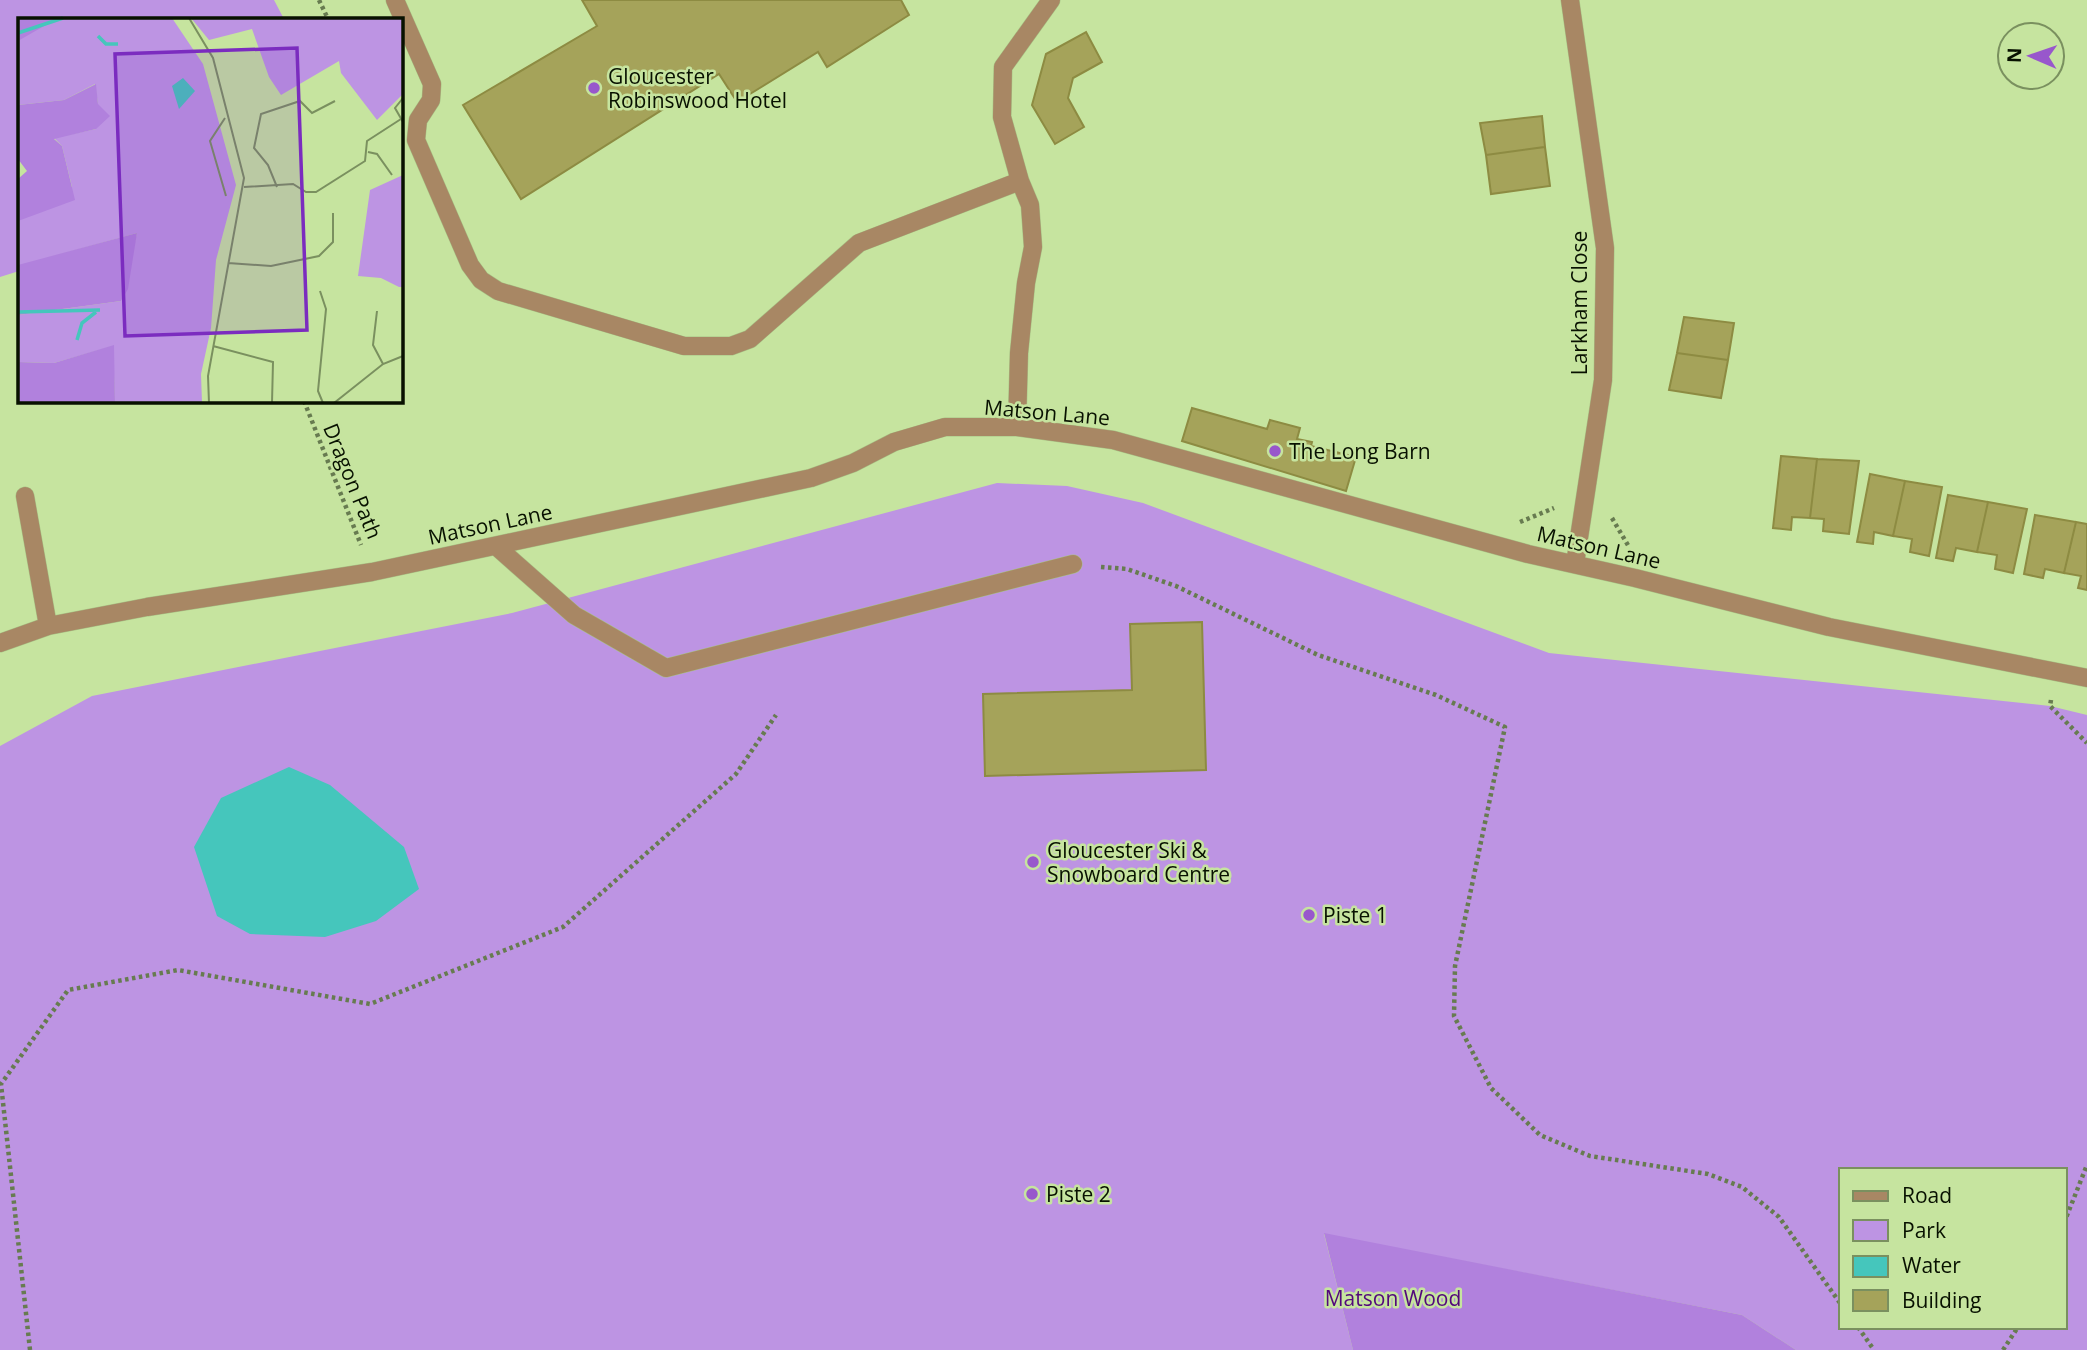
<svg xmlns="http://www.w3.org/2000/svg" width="2087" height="1350" font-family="'Open Sans',sans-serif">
<rect width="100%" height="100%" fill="#c6e49f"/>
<path fill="#bd94e3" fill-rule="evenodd" d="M0 0H274L284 19H19V271L0 277Z
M997 483 1067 486 1143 503 1549 653 2050 706 2087 715V1350H1796L1742 1315 1324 1234 1353 1350H0V746L92 696 512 613ZM1840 1170H2064V1327H1840Z"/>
<path fill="#b181dd" d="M1324 1233 1742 1315 1796 1350H1353Z"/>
<path fill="#45c6bc" d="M289 767 330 785 404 847 419 889 376 921 325 937 250 934 217 916 194 847 221 798Z"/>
<path fill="#a5a35a" stroke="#8d8b42" stroke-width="2" d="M582 0H901L909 15 827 67 818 52 737 102 719 74 521 199 463 105 597 26Z
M1086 32 1102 62 1073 78 1068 98 1084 127 1055 144 1032 105 1046 54Z
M1542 116 1545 147 1486 155 1480 123Z
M1545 147 1550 186 1491 194 1486 155Z
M1684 317 1734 323 1728 360 1677 353Z
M1677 353 1728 360 1721 398 1669 390Z
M1192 408 1267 429 1270 420 1300 428 1297 439 1312 442 1311 446 1356 457 1346 491 1182 441Z
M1781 456 1817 459 1810 518 1792 517 1791 530 1773 528Z
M1817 459 1859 461 1849 534 1823 531 1824 519 1810 518Z
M1870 474 1905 481 1893 536 1874 532 1873 544 1857 542Z
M1905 481 1942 487 1929 556 1910 552 1912 539 1893 536Z
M1948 495 1988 502 1977 552 1956 548 1953 561 1936 558Z
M1988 502 2027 509 2013 573 1995 569 1997 555 1977 552Z
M2035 515 2076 522 2064 573 2045 569 2043 578 2024 574Z
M2076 522 2087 524V590L2078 588 2081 576 2064 573Z
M1202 622 1206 770 985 776 983 694 1132 690 1130 624Z"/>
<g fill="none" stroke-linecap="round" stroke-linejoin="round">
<defs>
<path id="minor" d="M395 0 432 84 431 100 418 120 416 140 470 265 481 280 498 291 684 346H731L750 339 859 243 1020 181
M1570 0 1605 248 1603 380 1575 564
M1017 427 1019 353 1026 283 1033 247 1030 205 1020 181 1002 117 1003 67 1051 0
M25 496 48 626
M497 547 574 615 666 668 1073 564
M0 643 48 626 147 607 372 572 811 478 853 463 894 442 945 427H1017L1113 440 1528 554 1635 578 1829 627 2087 678"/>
</defs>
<use href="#minor" stroke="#a8c286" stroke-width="19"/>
<path stroke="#677b50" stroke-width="4.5" stroke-dasharray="3.5 3.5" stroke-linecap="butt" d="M319 0 328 19
M304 401 361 545
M1612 518 1629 547
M1520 522 1554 508
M1101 567 1127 569 1176 586 1318 655 1436 695 1505 727 1455 966 1454 1016 1491 1088 1540 1135 1590 1156 1708 1174 1742 1187 1779 1217 1840 1303
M2051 700 2050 706 2087 743
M2064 1223 2087 1165
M1858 1327 1874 1350
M30 1350 1 1084 68 990 178 970 370 1004 563 927 736 774 776 715
M2003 1350 2018 1327"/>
<use href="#minor" stroke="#a88764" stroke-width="18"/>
</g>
<g fill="#9857cc" stroke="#c6e49f" stroke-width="2.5">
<circle cx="594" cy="88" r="7"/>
<circle cx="1275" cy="451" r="7"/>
<circle cx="1033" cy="862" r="7"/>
<circle cx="1309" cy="915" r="7"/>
<circle cx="1032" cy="1194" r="7"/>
</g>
<g text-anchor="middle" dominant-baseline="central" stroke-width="5" stroke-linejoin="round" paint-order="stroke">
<g font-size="21" fill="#081100" stroke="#c6e49f" text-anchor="start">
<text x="608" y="76">Gloucester<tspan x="608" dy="24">Robinswood Hotel</tspan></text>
<text x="1289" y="451">The Long Barn</text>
<text x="1047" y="850">Gloucester Ski &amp;<tspan x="1047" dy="24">Snowboard Centre</tspan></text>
<text x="1323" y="915">Piste 1</text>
<text x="1046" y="1194">Piste 2</text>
</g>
<g font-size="21" fill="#081100" stroke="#c6e49f">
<text transform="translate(1579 303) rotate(-90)">Larkham Close</text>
<text transform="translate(1047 412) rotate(5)">Matson Lane</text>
<text transform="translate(353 481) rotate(68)">Dragon Path</text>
<text transform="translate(490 524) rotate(-12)">Matson Lane</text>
<text transform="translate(1599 547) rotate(13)">Matson Lane</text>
</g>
<g font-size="21" fill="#52077c" stroke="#c6e49f">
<text x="1393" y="1298">Matson Wood</text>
</g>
</g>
<g transform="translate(18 18)">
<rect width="385" height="385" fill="#c6e49f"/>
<path d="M0 0H154L185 46 218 167 198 242 193 310 183 356 184 385H97L95 328 36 345 0 344V297L103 283 119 215 0 248V197L54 169 44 128 36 120 78 111 80 86 77 66 46 82 0 87ZM173 0H385V76L359 102 323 55 321 43 263 77 251 59 234 11 191 22ZM385 157V269H381L363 260 340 258 352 172Z" fill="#bd94e3"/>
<path d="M0 0H40L0 23ZM78 66 80 86 92 98 78 111 36 121 44 128 57 182 0 203V161L9 153 0 141V87L46 82ZM119 215 110 271 103 283 0 297V247ZM96 327 97 385H0V344L36 345Z" fill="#b181dd"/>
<path d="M165 60 177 73 161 91 154 68Z" fill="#45c6bc"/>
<path fill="none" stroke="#45c6bc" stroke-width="3.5" d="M0 15 45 0M80 18 88 26H100M0 294 82 292M59 322 64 305 78 294"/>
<path fill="none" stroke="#7a905f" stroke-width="2" d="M171 0 195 40 226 160 190 358 191 385M385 80 377 90 385 104M207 100 192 123 208 178M350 134 359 136 374 157M226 169 275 166 288 174H298L347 143 349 123 383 101M259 169 250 147 236 130 243 96 282 83 294 95 317 83M210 245 253 248 301 238 315 224V195M302 273 308 291 300 373 305 385M359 293 355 327 365 346M195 328 255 344 254 385M316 385 365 346 385 338"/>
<path fill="#7b2cbf" fill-opacity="0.15" stroke="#7b2cbf" stroke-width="3.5" d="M279 30 289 312 107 318 97 36Z"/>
<rect width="385" height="385" fill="none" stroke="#081100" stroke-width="3.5"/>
</g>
<rect x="1839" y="1168" width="228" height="161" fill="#c6e49f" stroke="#7a905f" stroke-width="2"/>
<rect x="1853" y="1191" width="35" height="10" fill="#a88764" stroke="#7a905f" stroke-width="2"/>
<text x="1902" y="1203" font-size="21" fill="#081100">Road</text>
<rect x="1853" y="1220" width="35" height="21" fill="#bd94e3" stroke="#7a905f" stroke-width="2"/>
<text x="1902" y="1238" font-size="21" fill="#081100">Park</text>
<rect x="1853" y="1256" width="35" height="21" fill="#45c6bc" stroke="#7a905f" stroke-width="2"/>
<text x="1902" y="1273" font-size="21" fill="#081100">Water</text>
<rect x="1853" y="1290" width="35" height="21" fill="#a5a35a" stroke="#7a905f" stroke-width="2"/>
<text x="1902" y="1308" font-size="21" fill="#081100">Building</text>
<g transform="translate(2031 56) rotate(272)"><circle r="33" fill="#c6e49f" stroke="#7a905f" stroke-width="2"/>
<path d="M0-5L12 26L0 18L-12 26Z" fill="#9857cc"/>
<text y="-10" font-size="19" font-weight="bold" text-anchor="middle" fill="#081100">N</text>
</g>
</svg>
